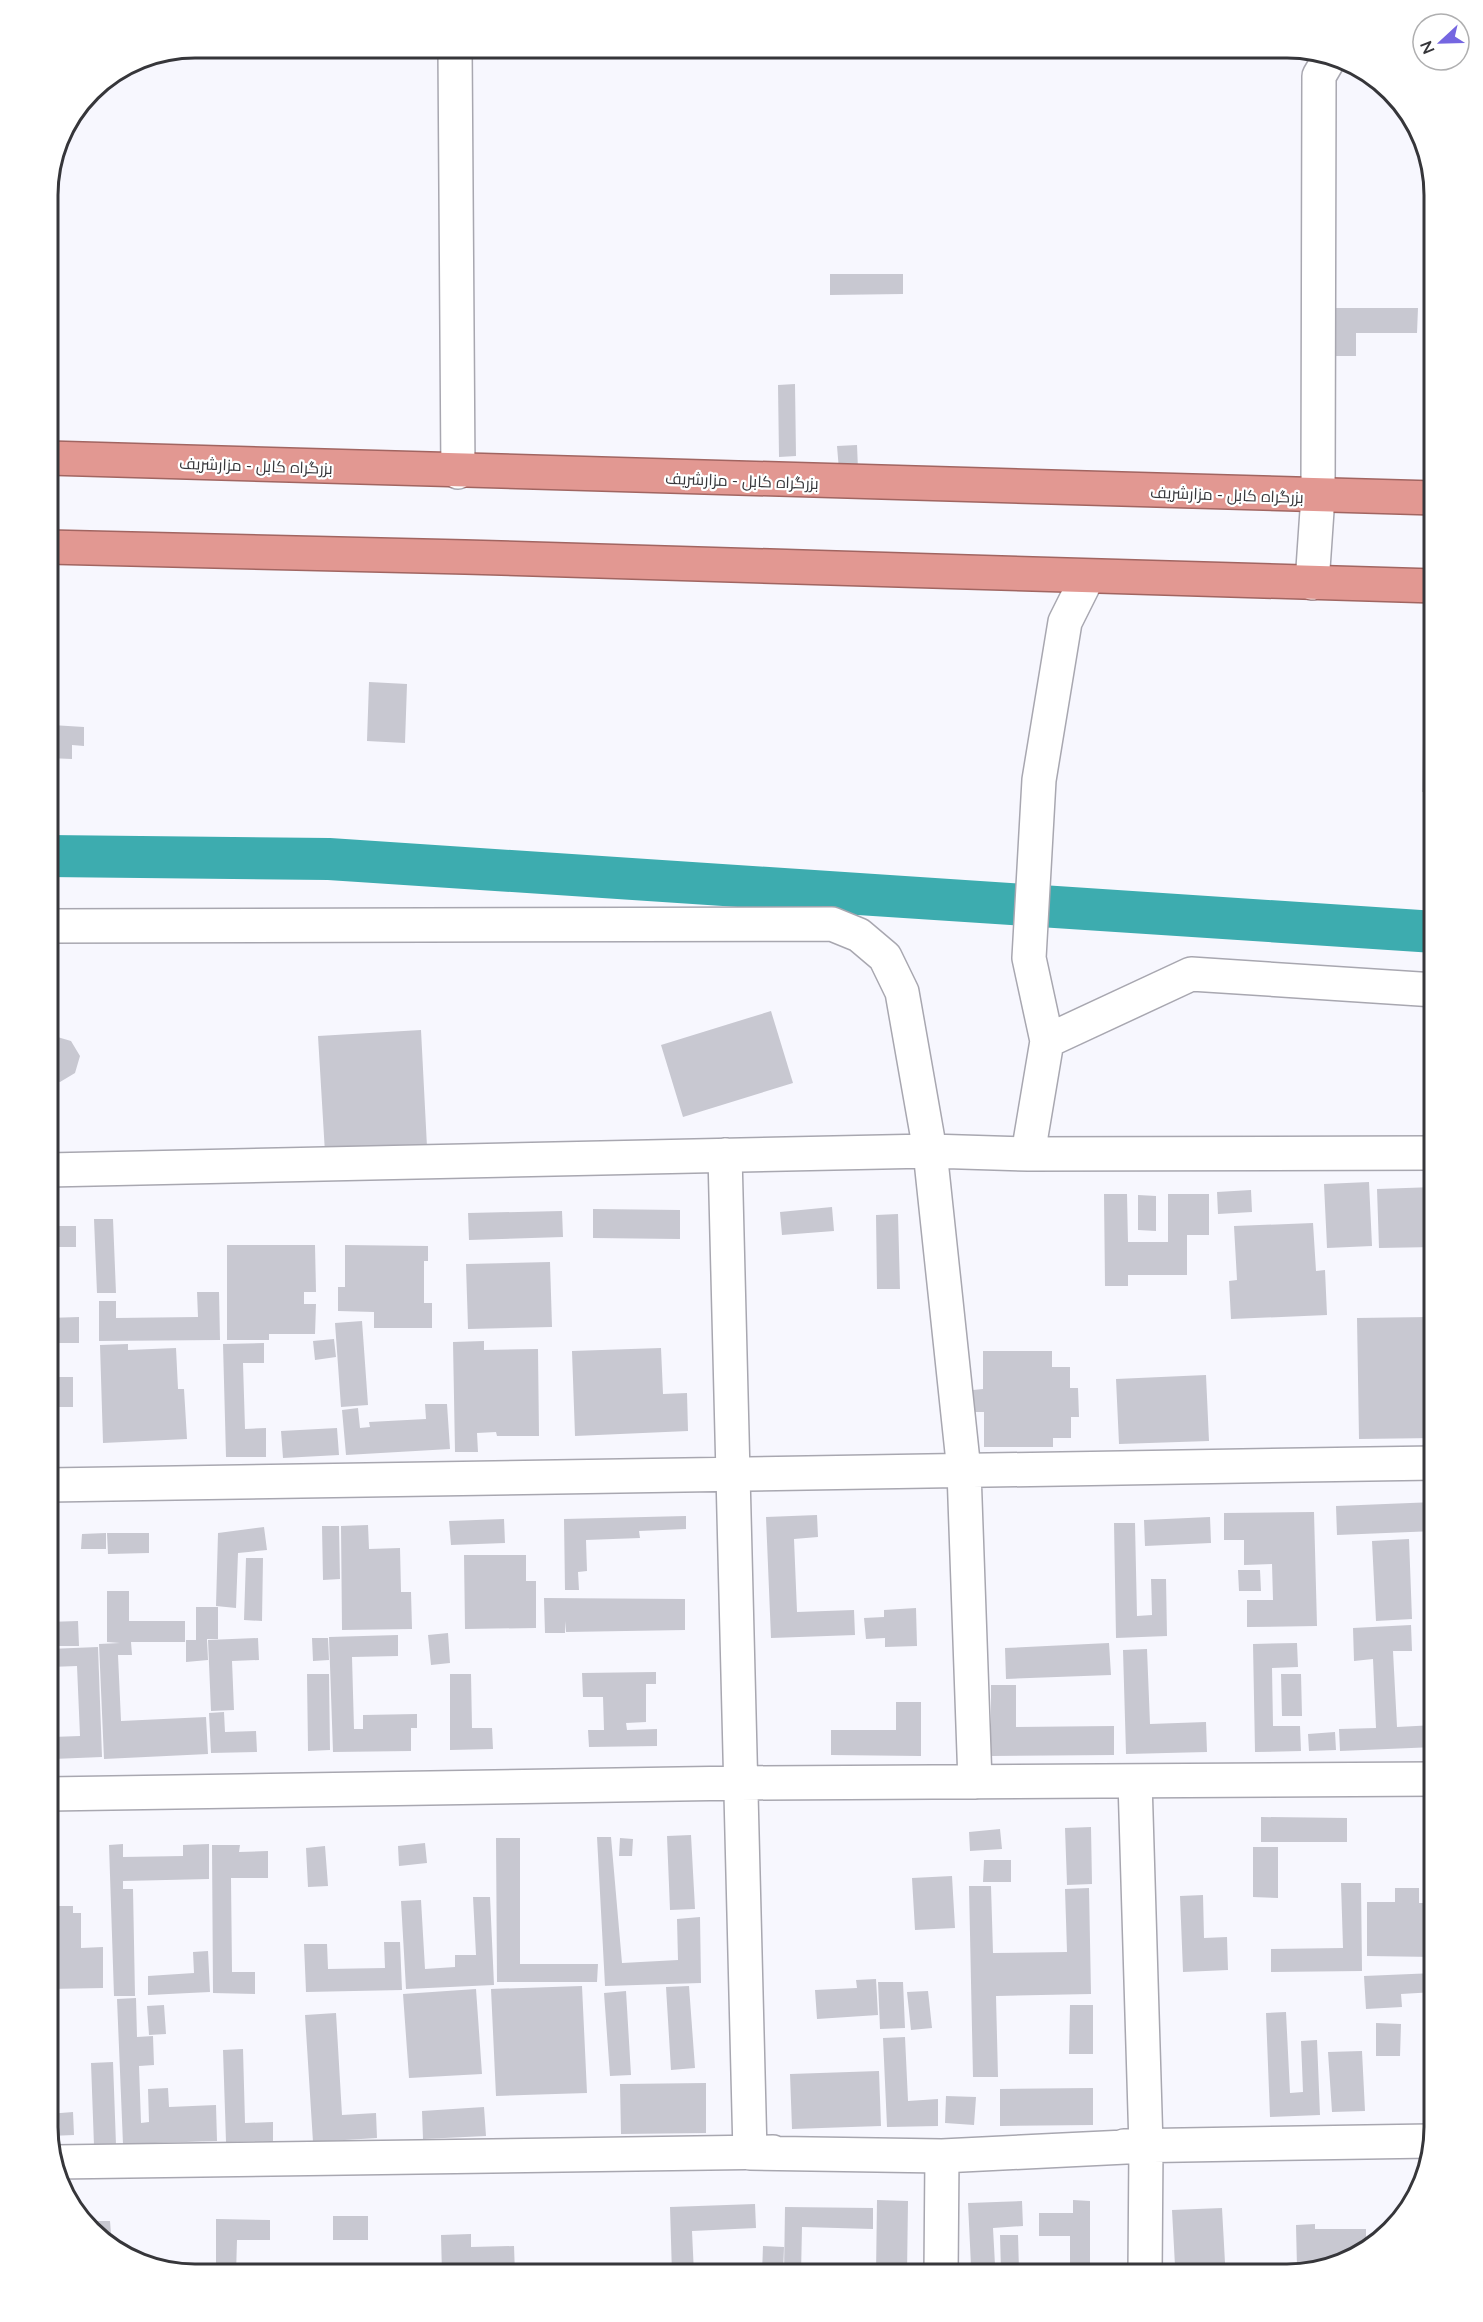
<svg xmlns="http://www.w3.org/2000/svg" width="1483" height="2322" font-family="Lato,Cairo,sans-serif">
<rect width="100%" height="100%" fill="#f7f7fe"/>
<g fill="none" stroke-linecap="round" stroke-linejoin="round">
<path stroke="#3dacaf" stroke-width="42" d="M48 856 329 859 1435 932"/>
</g>
<path fill="#c8c8d1" d="M830 274H903V294L830 295Z
M1333 308H1418L1417 333H1356V356H1333Z
M795 384 796 456 779 457 778 385Z
M857 445 858 469 839 470 837 446Z
M369 682 407 684 405 743 367 741Z
M48 719H52V725L84 727V746L72 745V759L48 758Z
M1423 742 1435 743V793L1422 792Z
M771 1011 793 1083 683 1117 661 1045Z
M421 1030 427 1147 325 1153 318 1036Z
M54 1036 71 1041 80 1056 75 1073 60 1082 48 1079V1040Z
M1369 1182 1372 1246 1327 1248 1324 1184Z
M1435 1187V1247L1379 1248 1377 1189Z
M1251 1190 1252 1212 1218 1214 1217 1192Z
M1104 1194H1127L1128 1242H1168V1194H1209V1235H1187V1275H1128V1286H1105Z
M1138 1195 1156 1196V1231L1138 1230Z
M832 1207 834 1231 782 1235 780 1212Z
M593 1209 680 1210V1239L593 1238Z
M562 1211 563 1237 469 1240 468 1213Z
M898 1214 900 1289H877L876 1215Z
M94 1219H113L116 1293H97Z
M1313 1223 1316 1271 1325 1270 1327 1315 1231 1319 1229 1281 1237 1280 1234 1226Z
M48 1226H76V1247H48Z
M227 1245H315L316 1292H304V1304H316L315 1334H269V1340H227Z
M345 1245 428 1246V1261H424V1303H432V1328H374V1312L338 1311V1287H345Z
M550 1262 552 1327 468 1329 466 1264Z
M197 1292H219L220 1340 99 1341V1301H116V1318L198 1317Z
M79 1317V1343H48V1318Z
M1430 1317V1370H1435V1438L1359 1439 1357 1318Z
M362 1321 368 1405 341 1407 335 1323Z
M334 1339 336 1357 315 1360 313 1341Z
M484 1341V1350L538 1349 539 1436H497L496 1432 477 1433 478 1452H455L453 1342Z
M264 1343V1363H243L245 1429 266 1428V1457H226L223 1344Z
M128 1344V1350L176 1348 178 1389H184L187 1439 103 1443 100 1345Z
M661 1348 663 1394 687 1393 688 1431 575 1436 572 1351Z
M48 1349H53V1377H73V1407H48Z
M983 1351H1052V1367H1070V1388H1078L1079 1417H1071V1438H1053V1447H984V1412H972L973 1390 983 1389Z
M1206 1375 1209 1441 1119 1444 1116 1379Z
M425 1404H447L450 1449 346 1455 342 1410 358 1408 360 1428 370 1427 369 1422 426 1419Z
M337 1428 339 1455 283 1458 281 1431Z
M1435 1502V1531L1337 1535 1336 1506Z
M1314 1512 1317 1626 1247 1627V1600H1273L1272 1564 1244 1565V1540H1224V1513Z
M817 1515 818 1537 794 1539 797 1612 854 1610 855 1635 771 1638 766 1517Z
M686 1516V1529L639 1531 640 1538 586 1540 587 1571 578 1572 579 1590H565L564 1519Z
M1210 1517 1211 1543 1145 1546 1144 1520Z
M504 1519 505 1543 451 1545 449 1521Z
M1114 1523H1135L1137 1616 1152 1615 1151 1579H1166L1167 1636 1116 1638Z
M368 1525 369 1549 400 1548 401 1592H411L412 1629 342 1630 341 1526Z
M322 1526H339L340 1579 323 1580Z
M264 1527 267 1550 238 1553 236 1608 216 1606 218 1533Z
M106 1533V1549H81L82 1534Z
M107 1533H149V1553L108 1554Z
M1409 1539 1412 1619 1376 1621 1372 1541Z
M464 1555H526V1581H536V1628L465 1629Z
M246 1558H263L262 1621 244 1620Z
M1238 1570H1260L1261 1591H1239Z
M107 1591H129V1621H185V1642H131L132 1655H118L121 1721 206 1717 208 1754 104 1759 99 1644 120 1643 107 1642Z
M544 1598 685 1599V1630L566 1632 565 1621V1633H545Z
M196 1607H218V1639H207L208 1660 186 1662V1640H196Z
M916 1608 917 1646 885 1647V1638L866 1639 864 1618 884 1617V1610Z
M78 1621 79 1646H48V1622Z
M1411 1625 1412 1651H1393L1397 1727 1435 1725V1747L1340 1751 1339 1729 1376 1728 1373 1659 1354 1661 1353 1628Z
M448 1633 450 1663 431 1665 428 1635Z
M398 1635V1656L352 1657 354 1729H363V1715L417 1714V1728H411V1751L333 1752 329 1637Z
M258 1638 259 1660 232 1661 234 1710 211 1711 208 1640Z
M312 1638H328L329 1660 313 1661Z
M1109 1643 1111 1675 1006 1679 1005 1648Z
M1297 1643 1298 1667 1272 1668 1273 1726H1300L1301 1751 1255 1752 1253 1644Z
M98 1647 102 1757 53 1759 52 1737 80 1736 77 1666 50 1667 49 1649Z
M1147 1649 1150 1724 1206 1722 1207 1752 1126 1754 1123 1650Z
M656 1672V1684H646V1722L626 1723 627 1730 657 1729V1746L589 1747 588 1730H604L603 1697H583L582 1673Z
M307 1674H329L330 1750 308 1751Z
M450 1674H471L472 1728H492L493 1749 450 1750Z
M1281 1674H1301L1302 1716H1282Z
M991 1685H1016V1727L1114 1726V1755L991 1756Z
M896 1702H921V1756L831 1755V1730H896Z
M224 1712 225 1732 256 1731 257 1752 211 1753 209 1713Z
M1335 1732 1336 1750 1309 1751 1308 1734Z
M1261 1817 1347 1818V1842H1261Z
M1091 1827 1092 1884 1067 1885 1065 1828Z
M1000 1829 1002 1849 970 1851 969 1832Z
M691 1835 695 1909 670 1910 667 1836Z
M597 1837H611L622 1963 678 1960 677 1919 700 1917 701 1983 605 1986Z
M496 1838H520V1964H598L597 1982H497Z
M620 1838 633 1839 632 1856H619Z
M425 1843 427 1863 399 1866 398 1846Z
M123 1844V1857L183 1856V1845L209 1844V1879L123 1881V1889H133L135 1996H114L109 1845Z
M212 1845H240L239 1852 268 1851V1878H231L232 1972H255V1994L213 1993Z
M325 1846 328 1886 308 1887 306 1848Z
M1253 1847H1278V1898L1253 1897Z
M984 1860H1011V1882H983Z
M952 1876 955 1928 915 1930 912 1878Z
M1341 1883H1361L1362 1971 1271 1972V1949L1343 1948Z
M969 1886H991L993 1953 1067 1952 1065 1889 1089 1888 1091 1994 996 1996 998 2077H973Z
M1395 1888H1419V1903H1434V1957L1367 1956V1902H1395Z
M1203 1895 1204 1938 1227 1937 1228 1970 1183 1972 1180 1896Z
M473 1897H490L494 1985 406 1989 401 1901 421 1900 425 1969 455 1967V1955H476Z
M52 1906H73V1913H81V1948L103 1947V1988L48 1989V1918H53Z
M384 1942H400L402 1990 306 1992 304 1944H327L328 1969 385 1968Z
M208 1951 210 1992 148 1995V1976L194 1973 193 1952Z
M1435 1973V1992L1401 1994 1402 2007 1366 2009 1364 1976Z
M876 1979 878 2015 817 2019 815 1990 857 1988 856 1980Z
M878 1982H903L905 2028 880 2029Z
M582 1986 587 2093 496 2096 491 1989Z
M689 1986 695 2068 671 2070 666 1987Z
M476 1989 482 2074 409 2078 403 1994Z
M626 1991 631 2075 610 2076 604 1993Z
M928 1991 932 2028 911 2030 907 1992Z
M136 1998 137 2037 153 2036 154 2065 139 2066 141 2123 149 2122 148 2089 168 2088 169 2107 216 2105 217 2141 123 2144 117 1999Z
M164 2005 166 2034 149 2035 147 2006Z
M1070 2005H1093V2054H1069Z
M1286 2012 1290 2093 1303 2092 1301 2041 1317 2040 1320 2115 1270 2117 1266 2013Z
M336 2013 342 2115 376 2113 377 2138 313 2142 305 2015Z
M1376 2023 1401 2024 1400 2056H1376Z
M905 2037 908 2101 938 2099V2126L887 2127 883 2038Z
M243 2049 245 2123 273 2122V2141L226 2142 223 2050Z
M1362 2051 1365 2111 1332 2112 1328 2052Z
M113 2062 116 2145 94 2146 91 2063Z
M879 2071 881 2126 792 2129 790 2074Z
M706 2083V2133L621 2134 620 2084Z
M1093 2088V2125L1000 2126V2089Z
M946 2096 976 2097 974 2125 945 2123Z
M484 2107 486 2136 423 2139 422 2111Z
M73 2112 74 2135 50 2136 48 2114Z
M877 2200 908 2201 907 2274H876Z
M1073 2200 1090 2201V2267H1070V2236H1039V2213H1073Z
M1022 2201 1023 2226 993 2228 995 2265 971 2266 968 2203Z
M755 2204 756 2228 692 2231 694 2274H672L670 2207Z
M785 2207 873 2208V2229L802 2227 801 2274H784Z
M1222 2208 1225 2263 1175 2266 1172 2210Z
M333 2216H368V2240H333Z
M216 2219 270 2220V2240H237L236 2274H216Z
M93 2221H110L112 2247 93 2226Z
M1315 2224V2229H1366V2247L1353 2259 1313 2268H1297L1296 2225Z
M471 2234V2247L514 2246 515 2274H442L441 2235Z
M1000 2235H1018L1019 2271H1001Z
M763 2246 784 2247 783 2274H762Z
M991 2271V2274H964V2272Z"/>
<g fill="none" stroke-linecap="round" stroke-linejoin="round">
<defs>
<path id="minor" d="M455 48 458 472
M48 926 832 924 859 935 885 957 902 992 930 1151 964 1471 975 1782
M1047 1041 1191 974 1435 990
M1028 1154 1047 1041 1029 958 1039 780 1065 622 1087 578
M725 1155 750 2153 942 2156 1146 2146
M48 1170 930 1151 1028 1154 1435 1153
M48 1485 1435 1463
M1135 1781 1146 2146 1145 2274
M48 1794 741 1783 1435 1779
M1124 2146 1431 2141
M56 2162 773 2152
M941 2274 942 2156"/>
<path id="tertiary" d="M1312 583 1318 496 1319 76 1329 59"/>
<path id="trunk" d="M48 458 1435 498
M48 547 465 557 1435 586"/>
</defs>
<use href="#minor" stroke="#a8a7b0" stroke-width="36"/>
<use href="#tertiary" stroke="#a8a7b0" stroke-width="36"/>
<use href="#trunk" stroke="#a16561" stroke-width="36"/>
<use href="#minor" stroke="#fff" stroke-width="33"/>
<use href="#tertiary" stroke="#fff" stroke-width="33"/>
<use href="#trunk" stroke="#e29892" stroke-width="33"/>
</g>
<g text-anchor="middle" dominant-baseline="central" stroke-width="4.5" stroke-linejoin="round" paint-order="stroke">
<g font-size="16" fill="#36363a" stroke="#fff">
<text transform="translate(256 465) rotate(2)">بزرگراه کابل - مزارشریف</text>
<text transform="translate(742 480) rotate(2)">بزرگراه کابل - مزارشریف</text>
<text transform="translate(1227 494) rotate(2)">بزرگراه کابل - مزارشریف</text>
</g>
</g>
<path d="M0 0H1483V2322H0ZM195 58H1287A137 137 0 0 1 1424 195V2127A137 137 0 0 1 1287 2264H195A137 137 0 0 1 58 2127V195A137 137 0 0 1 195 58Z" fill="#fff" fill-rule="evenodd"/>
<path fill="none" stroke="#36363a" stroke-width="3" d="M195 58H1287A137 137 0 0 1 1424 195V2127A137 137 0 0 1 1287 2264H195A137 137 0 0 1 58 2127V195A137 137 0 0 1 195 58Z"/>
<g transform="translate(1441 42) rotate(248)"><circle r="28" fill="#ffffff" stroke="#afafb0" stroke-width="1.5"/>
<path d="M0-4.5L10 22L0 15L-10 22Z" fill="#7566e1"/>
<text y="-9" font-size="16" font-weight="bold" text-anchor="middle" fill="#36363a">N</text>
</g>
</svg>
